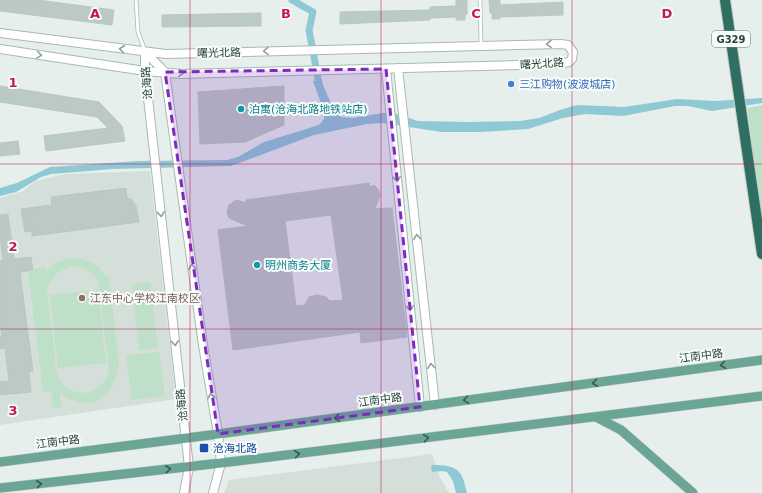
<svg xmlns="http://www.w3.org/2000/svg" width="762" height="493" font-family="'DejaVu Sans','Noto Sans SC',sans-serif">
<rect width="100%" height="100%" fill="#e6efeb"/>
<path fill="#d4dfda" d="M150 171 176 399 0 425V198L23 191 36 181 65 174Z
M432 454 440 478 449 493H224L229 480Z"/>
<path fill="#bfe0c8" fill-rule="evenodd" d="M762 105V219L747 108Z
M74 258C87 259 99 264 105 276H109L119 363C114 397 91 416 60 393L61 407 53 408 51 391 43 392 28 272 35 271V268L45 267 46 272C53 263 62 259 74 258ZM75 266C85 268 92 273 98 281L109 368C108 378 103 385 94 390 81 397 63 390 58 376 55 368 55 358 54 349 52 330 50 312 47 293 50 277 59 268 75 266Z
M150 282 158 348 139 350 132 284Z
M98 290 106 363 58 368 50 295Z
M159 352 165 396 132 400 126 355Z"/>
<path fill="#8ec9d4" d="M321 80 332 106 341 117 352 118 383 113H394L418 121 467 122 520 121 539 118 560 110 577 105 624 107 677 99 716 101 762 98V103L712 111 688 106H675L623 116 585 114 563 118 528 129 480 132H441L383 123 367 124 314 135 231 166 113 169 51 174 41 177 16 192 0 196V188L17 183 50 167 138 161 227 160 238 157 264 142 319 125 324 119V112L313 81Z
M432 465C457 465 462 469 467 493H456L453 481 447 472 442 471 432 472 431 466Z"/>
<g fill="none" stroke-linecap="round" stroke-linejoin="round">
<path stroke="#8ec9d4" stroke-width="7" d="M292 0 313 12 309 30 320 89"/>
</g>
<path fill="#bbcac4" stroke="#b8c9c2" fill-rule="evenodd" d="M0 0H38L114 10 112 25 0 11Z
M456 0H467V14H465V20H456V17L430 18V20L340 24V12L430 10V7L456 6Z
M489 0H500V5L563 2V15L500 17V19H492V13H490Z
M261 13V26L162 27V15Z
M0 86 99 102 122 126 125 141 46 151 44 136 108 128 97 117 0 102Z
M284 86V125L245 142 200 144 198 92Z
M18 141 20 154 0 156V143Z
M369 183 370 187 374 185 378 189 380 195 375 209 392 208 407 337 361 343 360 332 233 350 218 230 248 226 229 218 227 212 229 205 236 200 247 203 246 200ZM331 215 343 300 330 301 326 297 317 295 309 297 305 305 296 306 285 221Z
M126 188 127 198 131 199 136 206 139 222 32 236V231L25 232 21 209 52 205 51 197Z
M8 214 14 259 31 257 33 270 20 272 33 371 29 372 31 392 0 395V382L9 381 5 348 0 349V336H2L0 324V261L3 260 0 237V215Z"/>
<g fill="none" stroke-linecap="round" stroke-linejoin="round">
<defs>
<path id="lane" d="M136 0 138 32 145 51
M480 0 481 46"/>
<path id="secondary" d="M0 33 166 54 561 44 568 45 573 52 572 59 569 62 558 64 181 74 145 71 0 49
M145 52 165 72 203 345 218 434 221 463 213 493
M145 52V71L189 467 184 493
M398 68 435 405
M386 69 420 407"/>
<path id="primary" d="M596 417 621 430 693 493
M0 462 218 434 762 360
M0 488 221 463 762 396"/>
<path id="highway" d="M725 0 762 254"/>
</defs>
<use href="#lane" stroke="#a8b8b2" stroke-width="4.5"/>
<use href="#secondary" stroke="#a4bbb3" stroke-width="10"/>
<use href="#primary" stroke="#c2cac8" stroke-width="10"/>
<use href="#highway" stroke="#c2cac8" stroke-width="12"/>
<use href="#lane" stroke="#fff" stroke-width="3"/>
<use href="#secondary" stroke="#fff" stroke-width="8"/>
<use href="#primary" stroke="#6aa596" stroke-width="9"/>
<use href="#highway" stroke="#2f6f62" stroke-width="10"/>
</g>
<defs><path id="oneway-chevron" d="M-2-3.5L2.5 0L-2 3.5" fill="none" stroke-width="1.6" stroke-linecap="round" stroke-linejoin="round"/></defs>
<g stroke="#92a09c">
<use href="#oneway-chevron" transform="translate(549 44) rotate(179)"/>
<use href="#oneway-chevron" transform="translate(122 49) rotate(-173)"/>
<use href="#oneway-chevron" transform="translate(266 51) rotate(179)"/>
<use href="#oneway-chevron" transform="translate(39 55) rotate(9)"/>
<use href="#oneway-chevron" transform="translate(181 73) rotate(2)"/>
<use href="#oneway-chevron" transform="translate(397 179) rotate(84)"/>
<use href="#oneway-chevron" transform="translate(161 214) rotate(84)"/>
<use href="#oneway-chevron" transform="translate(417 237) rotate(-96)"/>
<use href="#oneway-chevron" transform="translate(192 267) rotate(-98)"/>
<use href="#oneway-chevron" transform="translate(410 308) rotate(84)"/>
<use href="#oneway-chevron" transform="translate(175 343) rotate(84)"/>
<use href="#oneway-chevron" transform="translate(431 366) rotate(-96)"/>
<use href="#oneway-chevron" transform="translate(211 396) rotate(-100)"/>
</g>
<g stroke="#365b51">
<use href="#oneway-chevron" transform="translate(723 365) rotate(172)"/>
<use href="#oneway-chevron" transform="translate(595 383) rotate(172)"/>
<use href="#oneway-chevron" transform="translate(466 400) rotate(172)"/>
<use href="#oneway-chevron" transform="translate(337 418) rotate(172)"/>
<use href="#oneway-chevron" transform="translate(426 438) rotate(-7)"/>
<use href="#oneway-chevron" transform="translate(297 454) rotate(-7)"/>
<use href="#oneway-chevron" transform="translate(168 469) rotate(-6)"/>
<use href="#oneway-chevron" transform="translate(39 484) rotate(-6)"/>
</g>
<path fill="#7b2cbf" fill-opacity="0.2" stroke="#7b2cbf" stroke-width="3" stroke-dasharray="8 5" stroke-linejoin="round" d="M386 69 420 407 218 434 165 72Z"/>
<path fill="none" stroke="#c2185b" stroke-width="1" stroke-opacity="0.55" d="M190 0V493M381 0V493M572 0V493M0 164H762M0 329H762"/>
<circle fill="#3f7fe0" stroke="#f7fbf9" stroke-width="1.5" cx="511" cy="84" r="4"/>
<g fill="#0f9aa8" stroke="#f7fbf9" stroke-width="1.5">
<circle cx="241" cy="109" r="4"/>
<circle cx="257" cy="265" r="4"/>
</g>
<circle fill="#8d6e63" stroke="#f7fbf9" stroke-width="1.5" cx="82" cy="298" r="4"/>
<rect fill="#1a4fb4" stroke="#f7fbf9" stroke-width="1.5" x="199" y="443" width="10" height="10" rx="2"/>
<g text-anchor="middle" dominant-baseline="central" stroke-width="4" stroke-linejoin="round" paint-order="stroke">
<rect fill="#f7fbf9" stroke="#637a73" stroke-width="1" x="712" y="31" width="38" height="16" rx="3"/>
<g font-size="10" font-weight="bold" fill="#24423a">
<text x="731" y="39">G329</text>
</g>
<g font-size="11" fill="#24423a" stroke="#f7fbf9">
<text transform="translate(219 53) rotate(-1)">曙光北路</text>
<text transform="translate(542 64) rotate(-4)">曙光北路</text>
<text transform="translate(147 83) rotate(-94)">沧海路</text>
<text transform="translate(701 356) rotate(-8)">江南中路</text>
<text transform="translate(380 400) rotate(-8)">江南中路</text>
<text transform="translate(182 405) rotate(-96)">沧海路</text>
<text transform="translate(58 442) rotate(-7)">江南中路</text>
</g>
<g font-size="11" fill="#366cbe" stroke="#f7fbf9" text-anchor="start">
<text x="519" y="84">三江购物(波波城店)</text>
</g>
<g font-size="11" fill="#0d838f" stroke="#f7fbf9" text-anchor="start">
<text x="249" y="109">泊寓(沧海北路地铁站店)</text>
<text x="265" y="265">明州商务大厦</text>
</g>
<g font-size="11" fill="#785e54" stroke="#f7fbf9" text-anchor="start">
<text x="90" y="298">江东中心学校江南校区</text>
</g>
<g font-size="11" fill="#164399" stroke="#f7fbf9" text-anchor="start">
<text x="213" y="448">沧海北路</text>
</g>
</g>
<g font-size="13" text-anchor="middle" font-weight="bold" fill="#c2185b" stroke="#f7fbf9" stroke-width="4" stroke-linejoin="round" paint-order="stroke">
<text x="95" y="18">A</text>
<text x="286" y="18">B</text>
<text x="476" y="18">C</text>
<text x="667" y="18">D</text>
<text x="13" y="87">1</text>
<text x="13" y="251">2</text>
<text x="13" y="415">3</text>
</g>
</svg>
